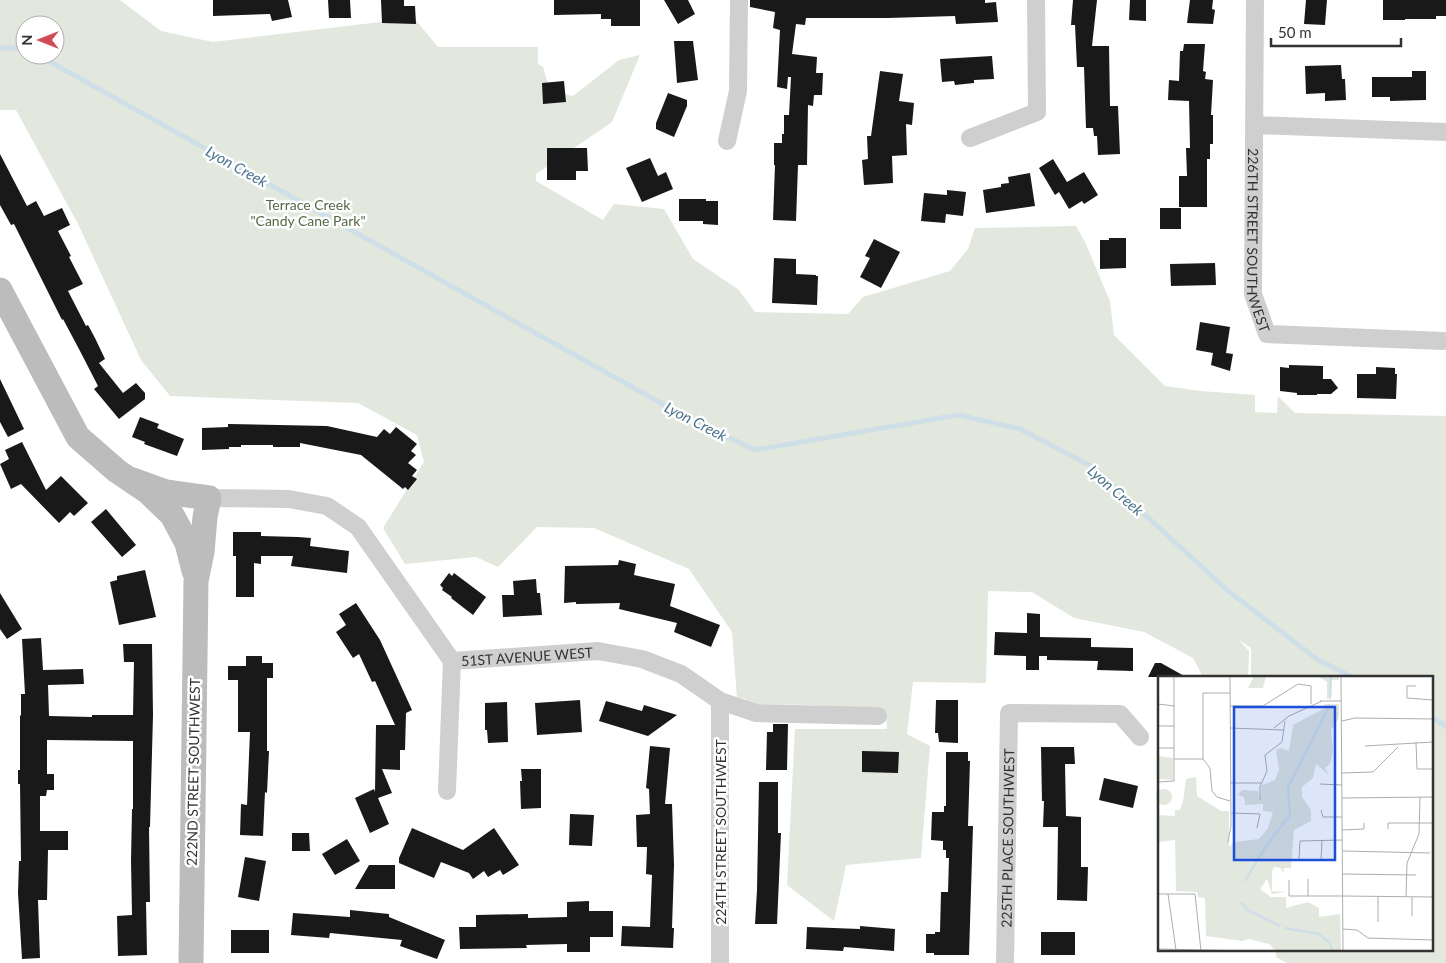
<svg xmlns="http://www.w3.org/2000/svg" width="1446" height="963" font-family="Lato,sans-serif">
<rect width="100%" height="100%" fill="#fff"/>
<path fill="#e2e8dd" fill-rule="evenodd" d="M0 0H120L161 31 213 42 414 18 438 47H538V64L543 67 550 91 573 96 619 60 640 55 612 122 536 174V181L603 220 614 204 664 209 693 259 739 290 755 312 848 314 863 297 950 271 968 249 975 228 1076 226 1085 242 1110 301 1114 335 1165 386 1201 391 1255 395V412L1277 413 1278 396 1295 413 1446 416V963H1287L1276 957V949H1432V677H1251V648L1239 640 1249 651 1248 677H1203L1193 658 1144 632 1074 618 1032 592 988 591 986 683 913 682 907 734 930 746 921 858 846 865 834 921 787 885 795 729H887L886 711 812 705 746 704V699L737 698 732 632 689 569 594 528 537 527 498 567 476 557 405 564 383 528 424 462 417 435 358 403 170 396 141 360 78 224 16 110H0ZM25 25H55V55H25Z"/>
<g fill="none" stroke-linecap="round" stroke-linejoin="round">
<path stroke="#cfdfe8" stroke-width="5" d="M0 48H25
M38 55 684 416 755 450 958 415 1020 429 1093 467 1227 590 1318 660 1352 677
M1432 718 1446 726"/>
</g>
<path fill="#191919" d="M213 0H288L292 17 272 21 270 14 213 16Z
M328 0H350L351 18H329Z
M381 0H404V6H415L416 24 382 23Z
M554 0H640V26H611V19H601V14L554 15Z
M664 0H688L695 14 678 24Z
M750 0H985V3L996 2 998 22 956 24 955 16 888 18H806L805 25 796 24 792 54 817 57 816 73H823L822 95H814L813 106 808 105 807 165H798L796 221 773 220 775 165H774V143H782V134H784V115H789L791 77H788L787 89 777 87 780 30 773 28 775 12 750 7Z
M1073 0H1097L1092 46H1109L1110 106H1118L1120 154 1098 155 1097 136H1094L1093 128H1086L1084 67H1077L1075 25H1071Z
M1130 0H1146V21L1129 20Z
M1190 0H1213L1212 9 1215 10 1213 24 1187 23Z
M1306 0H1327L1325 25 1304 24Z
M1383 0H1446V16H1436V19H1405V20H1383Z
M674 41H693L698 80 677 83Z
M1184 44H1205L1203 71 1206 72 1205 79 1213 80 1211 115H1213V144H1210V159H1207V207H1179V176H1187L1186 148H1190L1189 101 1168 100 1169 80 1179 81 1180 51H1183Z
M992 56 994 79 974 80V83L955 85 954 81 942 82 940 59Z
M1341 65 1342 79H1345L1346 100 1325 101V93L1306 94 1305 66Z
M880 71 903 74 899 101 914 103 912 125 906 124 907 155 892 156 893 183 864 185 862 160 868 159 867 136H871Z
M1412 71H1426V100L1390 101V97H1372V77H1412Z
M564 81 566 102 543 104 542 83Z
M668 93 687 100V106L674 137 656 129V123Z
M547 148H587L588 171H576V180H547Z
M0 154 27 206 36 201 44 216 62 208 70 225 58 231 71 256 69 257 83 284 68 291 86 326 88 325 95 338 105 359 99 363 123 393 136 383 145 393V399L119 419 94 389 98 386 80 351 63 319 62 320 14 224 11 225 0 205Z
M650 158 658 176 666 172 673 189 642 202 626 168Z
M1053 159 1067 182 1084 172 1098 195 1084 204 1082 201 1069 209 1059 192 1055 195 1039 168Z
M1030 173 1035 206 986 213 983 190 1001 187V184L1009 183 1008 177Z
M947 190 966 192 963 216 946 214 945 223 921 221 924 193 947 195Z
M679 199H706V201H718V225L703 224V221H679Z
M1160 208H1181V229H1160Z
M1109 238H1126V268L1100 269V240H1109Z
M874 239 900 252 881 288 860 277 870 258 865 256Z
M774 258 796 259V274L816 275V276H818L817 305 772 303Z
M1215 263 1216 285 1171 286 1170 264Z
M1200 322 1230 327 1226 353 1233 354 1230 371 1211 365 1213 353 1196 350Z
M1289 365 1323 366V379H1331L1338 388 1331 394H1317V395H1297V393L1280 391V367L1289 368Z
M1376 367 1395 368V374H1397L1396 399 1357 398V374H1376Z
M0 379 24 429 8 437 0 422Z
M140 417 159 424 157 428 184 439 177 456 144 444 145 442 132 437Z
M228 424 327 426 377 437 384 429 390 434 396 427 417 444 411 451 416 455 408 463 417 470 412 476 417 479 408 490 405 487 403 489 361 455 300 443V447H273V445H241V447H229V449L202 450V428L228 427Z
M22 442 46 490 61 476 88 503 74 516 70 512 59 523 21 484 11 489 0 464 9 459 5 450Z
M106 509 136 545 122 557 91 522Z
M233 532H261V536L298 537 311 538 310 546 349 551 347 573 291 566 293 556H261V564L254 563V597H236V556H233Z
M619 560 636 564 634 575 675 584 670 606 720 625 711 647 674 632 677 623 619 609 620 603 576 604V602L564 603 565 566 618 565Z
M145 570 156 617 119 625 110 582 117 580V576Z
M449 573 452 576 454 573 486 597 473 615 451 598 452 597 442 590 443 588 440 585Z
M536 579 537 593H540L542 615 503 617 502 595H514L513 581Z
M0 593 22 629 7 639 0 629Z
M356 603 380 640 412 710 406 713 405 750H400V770L382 769 392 793 378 798 389 824 370 833 355 798 374 789 375 792 376 725H395L375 681 372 682 359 654 353 658 336 632 346 625 339 614Z
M1027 613 1040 614V637L1091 638V647L1133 648V671L1097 670 1098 661 1047 660V656H1039V670H1026V656L994 655 995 632 1027 633Z
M41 638 43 670 83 669 84 684 48 685 49 716 92 717V715H133L134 662H124L123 644H152L153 715 150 827H149L150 902H146L147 955 118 956 117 916 132 915 131 861 132 809H133V741L47 740V774H54V790H47L46 796H40V831H68V850H48L47 900H38L40 958 22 959 18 893 19 861H21L20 784H18V770H20V716L21 715V694H25L22 639Z
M246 656H262V663H273V678H267V751H269L267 793 265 792 263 836 240 835 241 804 247 805 250 732H238V680H228V666H246Z
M1155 663H1161L1186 677H1148Z
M580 700 582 732 537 735 535 703Z
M936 700H958V743L939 742 938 733H935Z
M606 701 642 711 644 705 677 715 648 736 599 721Z
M507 702 508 742 488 743 487 730H485V703Z
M773 724H788L787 770H766L767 732H773Z
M650 746 670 748 665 804H672L674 865 672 928H674L673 948 621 946 622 926 650 927 652 875 646 874 647 847H637L636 815 650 814 649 789 646 788Z
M1041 747H1074L1075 764H1065L1066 816 1081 817V867H1088L1087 901 1057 900 1058 827H1043L1044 801H1042Z
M862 751 899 752 898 773 862 772Z
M946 752H968V761H970L968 826H973L969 955H934V953H926V934H935V932H940L941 892H948L949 858H946V850H943V841L931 840 932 812H944V806H946Z
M521 769H541V808L521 809 520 781H522Z
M1104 778 1138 786 1133 808 1099 800Z
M759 782H778V833H781L777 924H755L757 890Z
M570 814 594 815 592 846 569 845Z
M412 828 463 850 494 828 519 865 503 875 500 870 488 877 484 871 473 879 469 873 441 862 434 878 399 863V858Z
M292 833H309L310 851H292Z
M347 839 360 861 335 875 322 854Z
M245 857 266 861 259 901 238 897Z
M369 865H395V889H355Z
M589 901V911H613V937H590V952H567V944L526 945 527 948 460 949 459 927H476V915L528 914V918L567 917V902Z
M350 910 389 914V917L445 940 437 959 400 946 402 940 330 933 329 938 291 935 293 913 350 917Z
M860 926 895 929 894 951 844 947 843 951 806 949 807 927 860 929Z
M231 930H269V953H231Z
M1041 932H1075V955H1041Z"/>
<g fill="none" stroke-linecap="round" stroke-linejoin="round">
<g stroke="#cfcfcf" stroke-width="18">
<path id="s1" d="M1255 0 1253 294 1267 334 1443 341"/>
<path d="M1254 125 1446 132"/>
<path d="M970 138 1037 112 1036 0"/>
<path d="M727 141 738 91 739 0"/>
<path id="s2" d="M209 498 289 499 327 506 358 527 452 661 598 651 642 659 681 674 720 701 756 713 878 716"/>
<path d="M720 701V963"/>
<path d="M447 791 452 661"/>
<path id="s3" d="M1005 963 1009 713 1120 714 1140 737"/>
</g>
<path stroke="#bcbcbc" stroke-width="25" d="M0 290 78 437 117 471 148 492 172 515 187 543 194 571
M130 479 166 492 209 498 205 517 202 552 196 581 191 963"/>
</g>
<g text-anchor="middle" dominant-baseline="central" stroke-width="5" stroke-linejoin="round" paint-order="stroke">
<g font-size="14" fill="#566944" stroke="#fff">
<text x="308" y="204">Terrace Creek<tspan x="308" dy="16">"Candy Cane Park"</tspan></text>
</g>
<g font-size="14" fill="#323232" stroke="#fff">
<text stroke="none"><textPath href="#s1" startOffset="241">226TH STREET SOUTHWEST</textPath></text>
<text stroke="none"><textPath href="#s2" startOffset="395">51ST AVENUE WEST</textPath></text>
<text transform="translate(193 772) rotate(-89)">222ND STREET SOUTHWEST</text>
<text transform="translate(720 832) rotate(-90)">224TH STREET SOUTHWEST</text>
<text stroke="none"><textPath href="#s3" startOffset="125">225TH PLACE SOUTHWEST</textPath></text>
</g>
<g font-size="15" font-style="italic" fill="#49728c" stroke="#fff">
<text transform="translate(237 166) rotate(29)">Lyon Creek</text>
<text transform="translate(696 421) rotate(27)">Lyon Creek</text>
<text transform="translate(1116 490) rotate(41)">Lyon Creek</text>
</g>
</g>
<g transform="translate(1158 676)">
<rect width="275" height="275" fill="#fff"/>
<path d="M96 0H108L105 12H90ZM160 0H181V4H173V23H169V6ZM166 28H181V42L173 54 175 75 172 88 167 92 171 99 158 88 155 102 144 111V121L153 134V145L136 154 133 192H126L125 198 123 192 116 191 114 195V215L128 216 114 218 109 203 102 213 113 221H128V232L150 226 161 232V241L182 238 183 275H118L111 268 91 263 84 265 48 260 47 222 40 221 39 216 18 215 17 164 0 166V139L17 140V134H22L25 126 28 103 38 101 39 120 63 135H71V171L76 166 101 163 110 152 115 136 105 135V128L87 129 86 121 80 119 84 114 100 115 102 125 104 109 117 104 121 94 118 74 122 72 131 75 135 49 165 33ZM0 80 15 82V104L0 103ZM-2 121a8 8 0 1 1 16 0a8 8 0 1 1-16 0Z" fill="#e2e8dd"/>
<path fill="none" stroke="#cfdfe8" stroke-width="2.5" d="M172 21 173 0M87 205 108 170 132 139 130 111 172 29M83 226 91 235 122 250M126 252 161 258 172 267 174 275"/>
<path fill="none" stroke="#adadad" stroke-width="1" d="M183 0 185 275M258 10H249V22L275 24M72 17H45V83L52 92 54 115 59 121 72 125M162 25H183M0 28 17 30M72 30H105L140 8 153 10V28M184 45 197 42 275 43M0 50H16M72 52 125 54M116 52 131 40 164 25M258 66 259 93H275M207 70 275 66M0 72H16M16 83H45M184 97 215 96 240 71M0 106 16 105V0M72 107H103M162 108 184 109M184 122 275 121M102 124V111L109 95 107 79 124 66 127 45M163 134 165 141H184M73 137 102 138 99 152M230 153V147H275M184 154 206 153V147M70 166 73 150 72 0M185 175 272 177M141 184 142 165 184 164M163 185 164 164M185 198 258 199M131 204V220H185M0 218H37L43 275M10 218 18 274M150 220V203M185 220 275 221M248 221 249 187 261 158 262 121M254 240V221M220 246V220M185 253 199 254 210 262 275 264M0 273 91 275"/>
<path fill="#1d4ed8" fill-opacity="0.15" stroke="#1d4ed8" stroke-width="2.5" d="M76 31H177V184H76Z"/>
<rect width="275" height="275" fill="none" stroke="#323232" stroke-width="2.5"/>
</g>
<g transform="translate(40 40) rotate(270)"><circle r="24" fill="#ffffff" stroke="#adadad"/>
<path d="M0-4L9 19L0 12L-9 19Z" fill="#d14c57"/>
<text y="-8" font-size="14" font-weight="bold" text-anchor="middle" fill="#323232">N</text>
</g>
<path d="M1271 38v8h130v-8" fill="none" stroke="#323232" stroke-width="2.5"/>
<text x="1278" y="38" font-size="15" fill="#323232" stroke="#ffffff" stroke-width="4" paint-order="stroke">50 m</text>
</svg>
